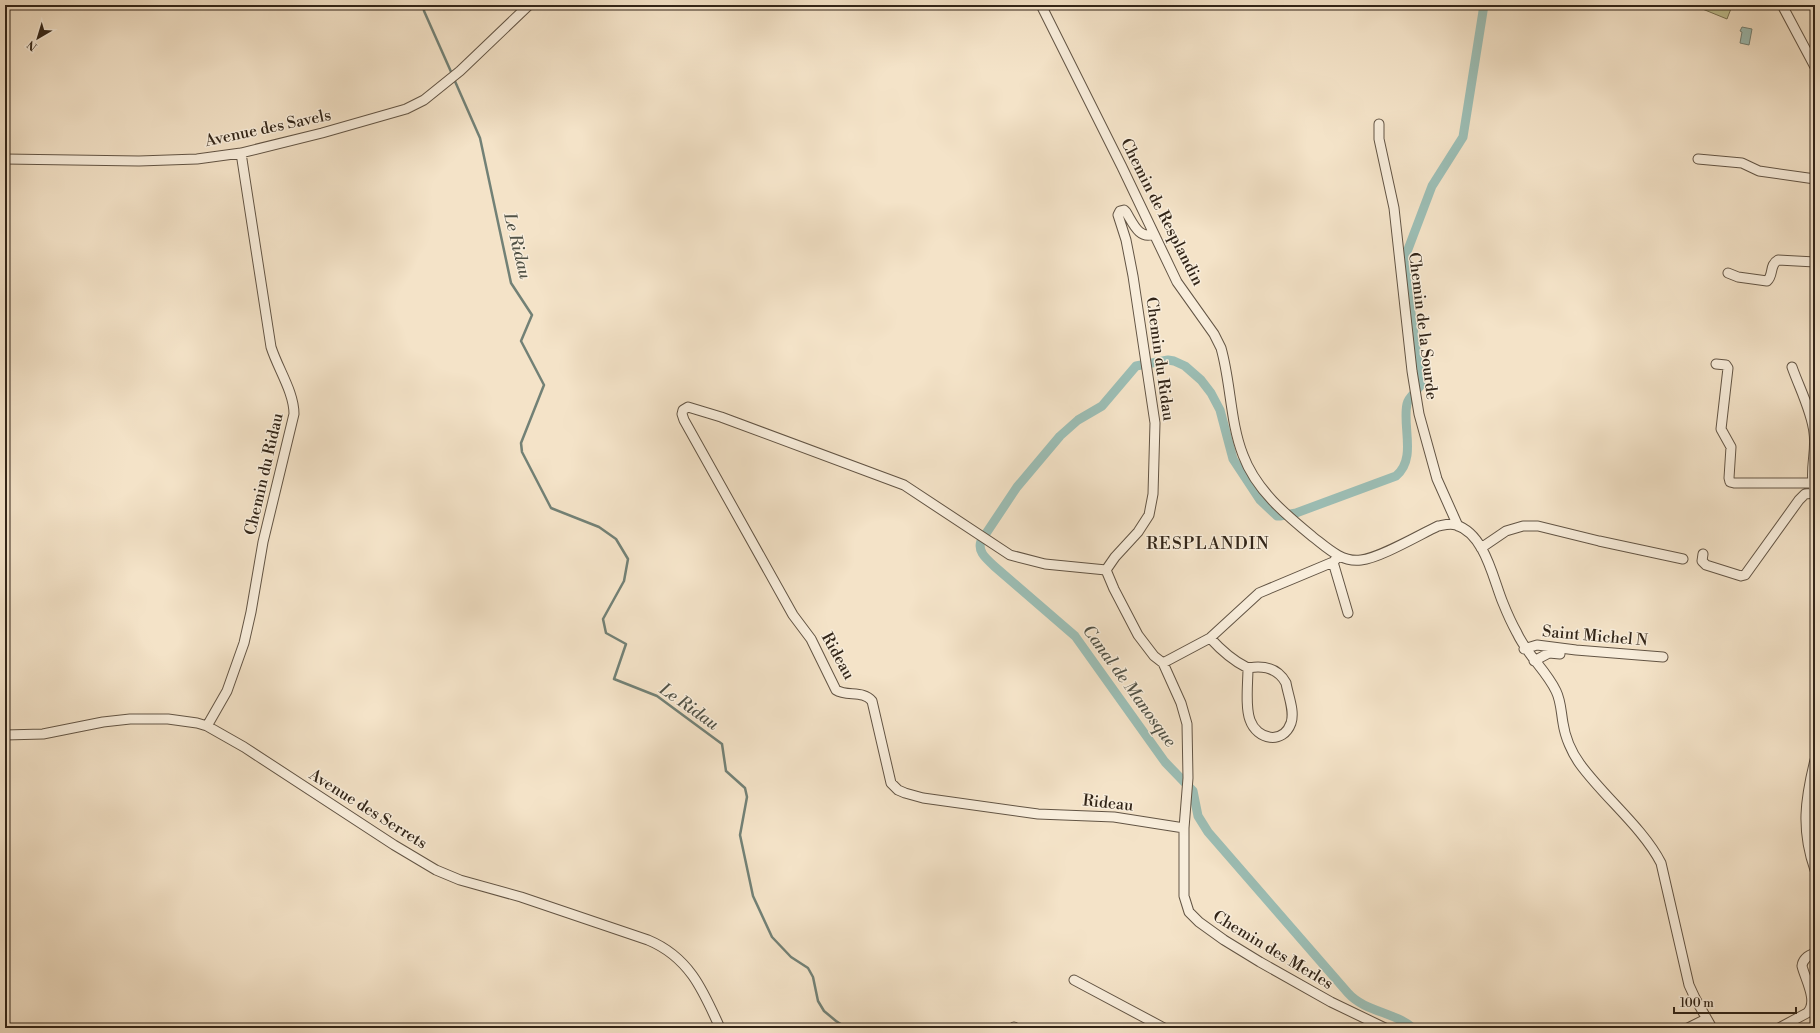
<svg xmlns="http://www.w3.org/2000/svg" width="1820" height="1033" font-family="'Libre Bodoni',serif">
<rect width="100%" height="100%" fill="#f4e3c8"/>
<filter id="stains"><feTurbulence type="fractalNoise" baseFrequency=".005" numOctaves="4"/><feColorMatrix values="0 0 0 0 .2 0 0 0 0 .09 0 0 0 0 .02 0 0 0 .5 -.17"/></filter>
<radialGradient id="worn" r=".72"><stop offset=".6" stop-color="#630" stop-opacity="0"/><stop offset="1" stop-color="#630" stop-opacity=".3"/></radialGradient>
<path fill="#c1c292" stroke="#7a7455" d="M1701 5H1730L1732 6 1727 19 1700 8Z"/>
<path fill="#9cbeb5" stroke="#728176" d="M1742 27 1752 29 1749 45 1740 43 1742 32 1740 31Z"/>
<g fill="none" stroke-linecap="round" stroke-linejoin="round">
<path stroke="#728176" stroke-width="2.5" d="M424 5V11L452 74
M454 79 480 138 511 283 532 315 521 341 544 385 521 443 522 452 551 508 599 527 616 539 628 559 624 581 603 619 606 633 626 644 614 679 657 696 722 744 726 771 745 788 747 797 740 835 753 896 772 937 791 957 808 968 813 977 818 1001 824 1011 836 1021 847 1028"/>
<path stroke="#9cbeb5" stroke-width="9" d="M1413 1028C1395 1012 1365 1012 1348 993L1208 832 1198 816 1193 791 1165 762 1075 636 994 566C987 559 977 552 981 541L1017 487 1060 436 1078 420 1102 406 1136 366 1168 360 1174 361 1185 366 1201 380 1211 393 1220 410 1233 459 1260 500 1277 516H1280L1296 513 1396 476C1417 459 1402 426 1407 404 1409 395 1418 392 1421 384L1409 299 1407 252 1432 186 1463 137 1484 5"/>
<defs>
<path id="minor" d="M1041 5 1122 167 1177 282 1214 334 1221 348C1231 383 1230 422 1243 455 1256 490 1285 514 1313 537 1326 547 1342 563 1361 560 1380 558 1419 535 1438 526 1444 525 1450 523 1456 525 1485 534 1493 579 1503 603 1507 613 1512 624 1517 633 1527 655 1546 670 1556 691 1561 701 1561 712 1563 723 1565 737 1572 753 1580 764 1604 797 1643 828 1661 863L1689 985 1695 998 1712 1028
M1782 5 1815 67
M1379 124V139L1394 208 1412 371 1419 414 1437 479 1458 526
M5 159 139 161 197 159 241 153 322 133 406 109 424 100 460 71 529 5
M1698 159 1742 163 1759 171 1815 179
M1728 273 1738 277 1767 281C1774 275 1769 265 1778 260L1815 262
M1716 364 1726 365 1728 368 1721 429 1731 447 1729 478 1730 482 1734 483H1813
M1792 367C1799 387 1812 412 1814 433 1817 451 1809 471 1814 489
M1481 548 1506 531 1523 526H1538L1599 541 1683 559
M1703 554 1702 561 1706 565 1741 576 1745 575 1799 500 1805 494 1815 493
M1333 562 1348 613
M1106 570 1115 557 1138 532 1149 515 1153 494 1155 423 1133 276 1126 240 1118 215 1120 211 1124 210 1126 212C1133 223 1139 240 1154 234
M1210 638C1221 650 1232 660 1246 667 1250 668 1254 667 1258 667 1271 667 1280 672 1286 683 1288 695 1295 711 1291 723 1283 745 1257 740 1250 720 1245 707 1248 682 1248 668
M1524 649 1537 645 1576 650 1663 657
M1534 661 1549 653 1560 654
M1163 663 1210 638 1259 593 1333 562 1339 556
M207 726 227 691 244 643 251 612 263 542 294 414C294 392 278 369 271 347L241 153
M5 735 43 734 103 722 130 719H168L197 723 207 726 244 747 394 845 436 870 460 880 521 897 648 940C689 957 703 990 720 1028
M1815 760C1805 800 1801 830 1815 870
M1184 828 1114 817 1038 814 923 798 905 793 898 790 891 783 872 701C863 690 847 697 836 690L811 639 793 615 684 420 682 414 683 410 688 407 721 417 904 485 1010 555 1045 564 1106 570 1114 589 1138 635 1154 656 1163 663 1181 703 1187 724 1188 778 1184 828V896L1189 912 1199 922 1224 940 1260 962 1331 1002 1385 1028
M1074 980 1164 1028
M1014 1027 1015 1028
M1688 1028 1706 1019
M1779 1028 1807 1013C1819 1002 1805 979 1802 966 1803 958 1809 955 1815 953"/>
</defs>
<use href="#minor" stroke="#625444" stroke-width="11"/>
<use href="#minor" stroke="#f8eddb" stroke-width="9"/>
</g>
<g text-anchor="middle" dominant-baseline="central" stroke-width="3" stroke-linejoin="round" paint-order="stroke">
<g font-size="16" fill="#322518" stroke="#f8eddb">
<text transform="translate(268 128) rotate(-12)">Avenue des Savels</text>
<text transform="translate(1162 212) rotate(63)">Chemin de Resplandin</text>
<text transform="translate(1423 326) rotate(83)">Chemin de la Sourde</text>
<text transform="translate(1160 359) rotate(82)">Chemin du Ridau</text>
<text transform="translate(264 474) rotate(-77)">Chemin du Ridau</text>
<text transform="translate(1595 636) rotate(5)">Saint Michel N</text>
<text transform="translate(838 656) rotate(61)">Rideau</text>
<text transform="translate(1108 803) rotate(6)">Rideau</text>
<text transform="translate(368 809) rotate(32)">Avenue des Serrets</text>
<text transform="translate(1273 950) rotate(31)">Chemin des Merles</text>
</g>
<g font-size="17" font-style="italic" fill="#525347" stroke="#f8eddb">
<text transform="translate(517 246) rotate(76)">Le Ridau</text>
<text transform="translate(1129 686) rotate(54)">Canal de Manosque</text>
<text transform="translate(689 707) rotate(35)">Le Ridau</text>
</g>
<g font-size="17" letter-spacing="1" fill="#322518" stroke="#f8eddb">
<text x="1208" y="544">RESPLANDIN</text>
</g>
</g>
<rect width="1820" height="1033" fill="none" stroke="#f4e3c8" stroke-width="20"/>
<rect x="6" y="6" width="1808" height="1021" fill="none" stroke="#322518" stroke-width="2"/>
<rect x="10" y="10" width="1800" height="1013" fill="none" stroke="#322518"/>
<g transform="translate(38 38) rotate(218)" stroke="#f8eddb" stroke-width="3" paint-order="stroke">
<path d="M0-3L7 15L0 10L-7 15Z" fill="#322518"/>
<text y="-6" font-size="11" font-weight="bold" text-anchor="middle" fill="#322518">N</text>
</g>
<path d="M1674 1007v6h122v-6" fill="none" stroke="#322518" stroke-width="2"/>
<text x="1680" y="1007" font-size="12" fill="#322518" stroke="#f8eddb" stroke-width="3" paint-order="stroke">100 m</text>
<rect width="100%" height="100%" filter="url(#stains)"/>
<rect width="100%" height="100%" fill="url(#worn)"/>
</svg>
